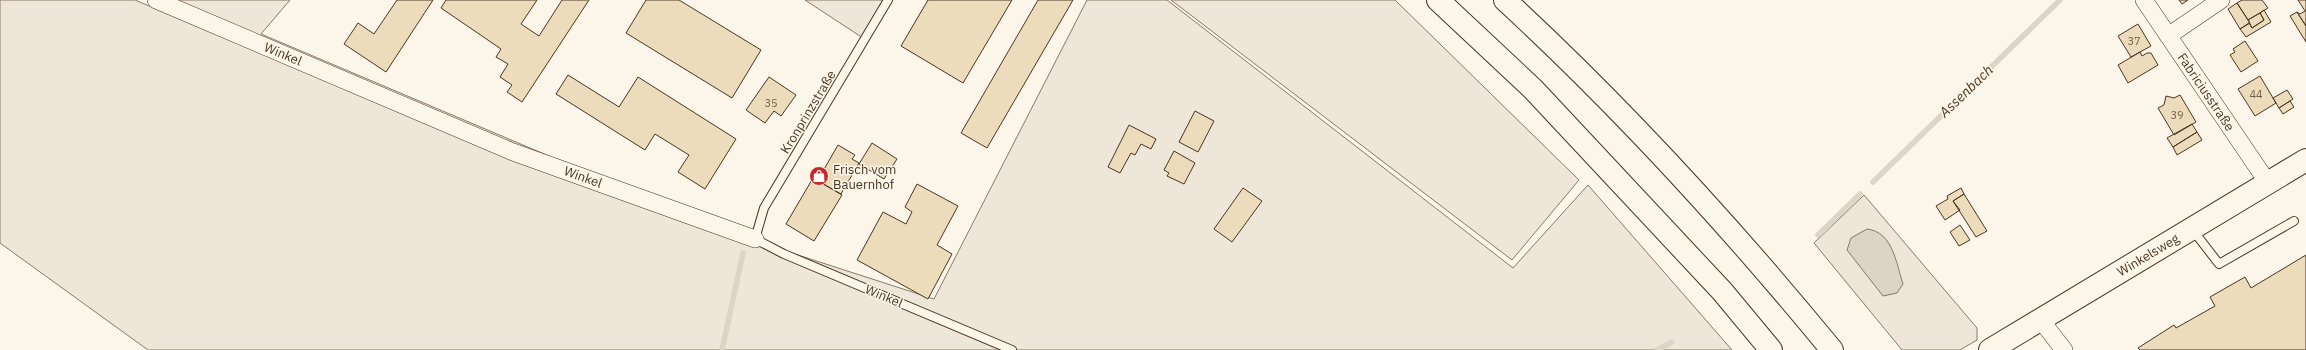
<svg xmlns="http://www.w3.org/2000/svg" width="2306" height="350" font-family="'IBM Plex Sans',sans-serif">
<rect width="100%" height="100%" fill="#fbf6e9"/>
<path fill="#ede6d9" stroke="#887966" d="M0 0H135L168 14 176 0H290L261 34 733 234 934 299 1087 0H1167L1513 268 1588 185 1732 350H148L0 243Z
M805 0H892L866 40Z
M1171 0H1395L1579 180 1512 260Z
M1864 195 1977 328V340L1960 350H1902L1814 243Z"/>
<path fill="#dcd4c6" stroke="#887966" d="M1867 229C1893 232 1896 263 1903 284L1897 293 1883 296 1847 250 1851 238Z"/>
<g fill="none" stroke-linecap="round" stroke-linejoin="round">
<path stroke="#dcd4c6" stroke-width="5.5" d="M1873 182 2060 0
M1818 235 1860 194
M722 350 743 253
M1657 350 1672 342"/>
</g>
<path fill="#ecdcbc" stroke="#4a3520" d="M397 0H433L386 72 344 44 358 23 374 34Z
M446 0H537L521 24 539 36 562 0H589L522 102 507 92 512 85 500 77 508 64 496 57 501 49 441 8Z
M646 0H679L761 50 732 98 626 33Z
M928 0H1012L963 83 901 46Z
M1038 0H1073L987 148 961 133Z
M2179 0H2188L2182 4Z
M2242 0H2262L2268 8 2248 20 2237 3Z
M2298 0H2306V26L2297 12 2300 14 2305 11Z
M2237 3 2250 23 2240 29 2228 9Z
M2264 10 2271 22 2246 37 2240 29 2249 23 2252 28 2264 20 2260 13Z
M2297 12 2306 26V42L2290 16Z
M2260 13 2264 20 2252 28 2248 20Z
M2138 24 2151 46 2131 57 2118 36Z
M2245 41 2258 61 2241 72 2230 55 2235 52 2233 49Z
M2140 52 2142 56 2147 53H2151L2158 65 2128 83 2118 65Z
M568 75 619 107 638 77 736 139 705 189 678 172 689 155 655 134 645 150 556 94Z
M2260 76 2276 103 2255 116 2238 89Z
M769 77 796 95 781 116 774 111 765 123 746 110Z
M2287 90 2293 99 2279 108 2273 98Z
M2180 95 2196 122 2174 135 2158 108 2164 105 2166 96 2174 98Z
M2290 101 2294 107 2283 114 2279 108Z
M1195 111 1214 121 1198 152 1179 142Z
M2192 124 2197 132 2173 147 2167 138Z
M1129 125 1156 139 1151 149 1141 144 1135 155 1131 153 1120 173 1108 167Z
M2197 132 2202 140 2177 155 2173 147Z
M872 143 897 159 884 179 859 164Z
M838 145 855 155 852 159 859 163 841 194 813 178 819 169 823 171Z
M1174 151 1195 163 1184 184 1167 176 1169 173 1164 170Z
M813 178 842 195 814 241 786 224Z
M917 184 958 206 937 245 952 254 928 299 857 260 883 212 906 224 912 212 905 207Z
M1243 188 1262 201 1232 242 1214 229Z
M1961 188 1964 194 1953 201 1960 210 1945 220 1936 206 1948 199 1947 196Z
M1964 194 1987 231 1976 237 1953 201Z
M1960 225 1970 240 1959 246 1950 232Z
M2306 255V350H2140L2138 348 2174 325 2176 328 2215 306 2210 297 2245 277 2251 288Z"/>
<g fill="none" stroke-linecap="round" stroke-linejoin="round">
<defs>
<path id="lane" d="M888 0 764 208 755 239 784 254 1012 350
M2192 229 2219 264 2294 221"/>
<path id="street" d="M156 0 513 152 755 239
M2144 0 2268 183
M2168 36 2221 0
M2040 319 2064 350"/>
<path id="secondary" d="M1990 350 2306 160"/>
<path id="highway" d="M1438 0 1533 89 1722 291 1771 350
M1505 0C1622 108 1731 227 1832 350"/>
</defs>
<use href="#lane" stroke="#4a3520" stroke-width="10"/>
<use href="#street" stroke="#4a3520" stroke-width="18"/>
<use href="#secondary" stroke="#4a3520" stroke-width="24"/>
<use href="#highway" stroke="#4a3520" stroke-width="24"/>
<use href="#lane" stroke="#fbf6e9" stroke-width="8"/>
<use href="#street" stroke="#fbf6e9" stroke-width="17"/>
<use href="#secondary" stroke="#fbf6e9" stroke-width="22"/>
<use href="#highway" stroke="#fbf6e9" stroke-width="22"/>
</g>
<defs>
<symbol id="shop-disc" viewBox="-11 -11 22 22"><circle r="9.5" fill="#c62828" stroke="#fbf6e9"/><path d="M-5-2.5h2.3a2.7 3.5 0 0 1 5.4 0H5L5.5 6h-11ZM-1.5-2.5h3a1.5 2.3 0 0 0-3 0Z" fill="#fff"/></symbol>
</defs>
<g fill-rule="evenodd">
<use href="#shop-disc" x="808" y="165" width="22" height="22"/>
</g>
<g text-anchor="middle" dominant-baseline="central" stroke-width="3" stroke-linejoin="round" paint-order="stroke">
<g font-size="11" fill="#725f47">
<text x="2134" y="41">37</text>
<text x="2256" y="94">44</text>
<text x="771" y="103">35</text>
<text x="2177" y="115">39</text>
</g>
<g font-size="13" fill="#4a3520" stroke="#fbf6e9">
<text transform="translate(283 54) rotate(23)">Winkel</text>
<text transform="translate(2206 92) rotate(56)">Fabriciusstraße</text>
<text transform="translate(808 112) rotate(-59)">Kronprinzstraße</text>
<text transform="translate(583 177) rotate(20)">Winkel</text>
<text transform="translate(2148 255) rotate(-31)">Winkelsweg</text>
<text transform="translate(884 296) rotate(23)">Winkel</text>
</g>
<g font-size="13" fill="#4a3520" stroke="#fbf6e9" text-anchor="start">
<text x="833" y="169">Frisch vom<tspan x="833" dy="15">Bauernhof</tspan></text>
</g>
<g font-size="14" font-style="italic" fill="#4a3520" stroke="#fbf6e9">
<text transform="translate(1966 91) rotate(-44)">Assenbach</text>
</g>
</g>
</svg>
